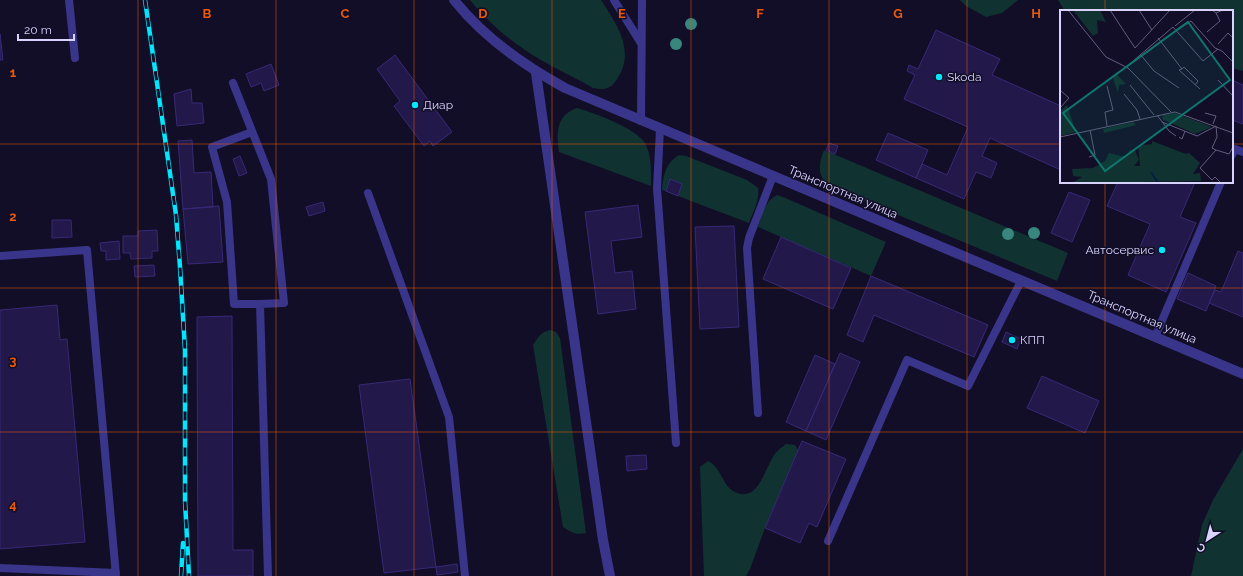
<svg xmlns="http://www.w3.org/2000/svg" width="1243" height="576" font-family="Raleway,sans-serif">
<rect width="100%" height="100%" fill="#120e27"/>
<path fill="#103231" d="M470 0H601C618 26 637 53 615 82 609 90 602 90 593 88 576 78 558 70 541 60 515 45 489 24 470 0Z
M960 0H1018L1002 13 986 17 966 6Z
M1058 0H1243V71L1232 68V11H1065Z
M577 108C594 113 636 128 645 143 652 156 651 171 651 186L559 152C556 134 556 115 577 108Z
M824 150 1068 253 1057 281 831 187C817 177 818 165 824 150Z
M679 155 686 156 747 180 758 188C760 200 753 212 749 223L662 190C663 176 666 162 679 155Z
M777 195 783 197 886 242 871 276 758 227C762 215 765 201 777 195Z
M550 330 556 332 560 338 586 533C576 535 572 533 563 527L533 345C538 337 541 332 550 330Z
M786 444 795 445 798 450 765 528 750 569 746 576H704L700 467 708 461C721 467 722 484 733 491 757 505 764 471 773 457 776 451 781 448 786 444Z
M1243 449V576H1191L1202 525 1213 500Z"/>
<path fill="#22184a" stroke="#382977" d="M936 30 1000 59 992 75 1061 106V170L990 138 982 156 997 163 991 178 976 172 964 199 916 178 922 164 947 175 968 127 904 99 915 75 907 71 909 65 918 69Z
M0 34 3 60H0Z
M395 55 452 132 433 146 430 141 424 146 394 106 400 101 377 69Z
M271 64 279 85 264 91 261 83 251 87 246 74Z
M1232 80 1243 85V124L1232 120Z
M191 89 192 103H202L204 123 177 126 174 94Z
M888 133 928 150 916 178 876 160Z
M192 140 194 173 211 172 213 207 183 209 178 141Z
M829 143 838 146 835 154 826 150Z
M240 156 247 173 239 176 233 159Z
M670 179 682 184 678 196 666 191Z
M1118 182H1195L1180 217 1196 223 1166 292 1128 275 1150 224 1107 206Z
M1069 192 1090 200 1072 242 1051 233Z
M323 202 325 211 309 216 306 207Z
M638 205 642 237 611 241 615 273 632 271 636 309 598 314 585 212Z
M219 206 223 262 188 264 183 209Z
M52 220H71L72 237 52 238Z
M734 226 739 327 700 329 695 227Z
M157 230 158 251H152V258L131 259 130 253H123V236H138V231Z
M781 237 851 268 833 309 763 279Z
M119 241 120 259 106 260V251H101L100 243Z
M1238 251 1243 253V317L1209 303 1215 290 1221 292Z
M154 265 155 276 135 277 134 266Z
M1188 273 1216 286 1206 311 1177 299Z
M871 276 988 325 974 357 874 315 863 342 847 335Z
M57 305 60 340 67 339 85 542 0 549V310Z
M232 316 233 550H253V576H198L197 317Z
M1006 332 1021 339 1017 349 1002 342Z
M840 353 860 362 826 440 806 431Z
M815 355 835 364 806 431 786 422Z
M1042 376 1099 401 1085 433 1027 408Z
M410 379 436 567 384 573 359 385Z
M802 441 846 459 817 527 809 523 800 543 765 528Z
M646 455 647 469 627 471 626 456Z
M457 564 458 572 437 575 436 567Z"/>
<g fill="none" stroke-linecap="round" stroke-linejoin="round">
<path stroke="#39358a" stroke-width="8" d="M69 0 75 58
M614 0 641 43
M233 83 271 179 284 303 260 304 268 576
M641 121 642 0
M660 129 657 188 676 443
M252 132 212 147 227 202 234 304H260
M1232 155 1235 149 1243 152
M368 193 449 417 465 576
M0 256 87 250 116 576
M1155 337 1221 182
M758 413 747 248 749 238 773 176
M828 541 907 360 968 386 1021 281
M0 568 116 573"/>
<path stroke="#39358a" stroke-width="10" d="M536 73 603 540 610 576"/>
<path stroke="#39358a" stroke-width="10" d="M454 0C484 38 523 65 565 88L1243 374"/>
<defs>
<path id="rail" d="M145 0 176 215 180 267 185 350V501L189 576
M181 576 183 543"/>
</defs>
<use href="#rail" stroke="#00e6ff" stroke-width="4.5"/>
<use href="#rail" stroke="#120e27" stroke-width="3" stroke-dasharray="9" stroke-linecap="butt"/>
</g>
<g fill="#38867d">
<circle cx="691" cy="24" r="6"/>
<circle cx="676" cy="44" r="6"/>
<circle cx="1034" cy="233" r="6"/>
<circle cx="1008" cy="234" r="6"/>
</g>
<path fill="none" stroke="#e8590c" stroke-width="1" stroke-opacity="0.55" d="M138 0V576M276 0V576M414 0V576M552 0V576M691 0V576M829 0V576M967 0V576M1105 0V11M0 144H1061M1232 144H1243M1105 182V576M0 288H1243M0 432H1243"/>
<g fill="#00e6ff" stroke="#120e27" stroke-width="1.5">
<circle cx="939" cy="77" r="4"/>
<circle cx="415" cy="105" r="4"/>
<circle cx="1162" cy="250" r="4"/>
<circle cx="1012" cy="340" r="4"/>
</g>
<g text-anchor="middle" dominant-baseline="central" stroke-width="3" stroke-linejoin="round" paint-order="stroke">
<g font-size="12" fill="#d9d4ff" stroke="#120e27" text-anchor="start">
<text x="947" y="77">Skoda</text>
<text x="423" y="105">Диар</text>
<text x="1154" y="250" text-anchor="end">Автосервис</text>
<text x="1020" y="340">КПП</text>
</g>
<g font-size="12" fill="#d9d4ff" stroke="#120e27">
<text transform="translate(843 192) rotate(23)">Транспортная улица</text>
<text transform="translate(1142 317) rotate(23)">Транспортная улица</text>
</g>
</g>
<g transform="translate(1060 10)">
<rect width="173" height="173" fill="#120e27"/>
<path d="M13 0H40L46 12 37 10 38 23 33 26ZM55 63 66 74 59 75 58 83 53 68ZM7 95 16 122 0 126V101ZM115 103 150 116V118L135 124 102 109 103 105ZM73 112 76 115 44 123 43 119ZM92 131 126 144 129 143 140 153 133 164 140 163 141 171 12 173 22 167 13 166 12 159 33 158 45 151 49 143 65 147 70 140H75L79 150 74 156H80L78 136 92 134Z" fill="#103231"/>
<path fill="none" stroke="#071e48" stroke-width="2" d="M91 162 98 173"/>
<path fill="none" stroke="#625d7d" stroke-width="1" d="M8 0 46 47 68 58 111 102M50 0 75 38 110 0M79 0 92 20M152 0 156 3 163 0M115 16 135 0M116 21 131 11 155 38 162 41 173 52M147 22 160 11 156 3M98 28 122 59 119 60 140 79M158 34 168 23 173 28M80 44 94 61 119 78M66 57 113 17 143 51 158 39M122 59 124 57 138 71 135 75M158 70 173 86M70 75 94 105M0 80 9 88 0 98M64 84 77 100 80 109M145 103 156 106 153 114M97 105 109 121 116 126M102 112 137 126 156 116M47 116 45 102 53 100 47 76M156 116 157 127 152 138 156 140M0 127 115 102 173 123M119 127 122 129 125 121M29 147 35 145 30 120M161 173 155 167 152 170 140 158 156 140 169 144 173 137"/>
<path fill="#0f766e" fill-opacity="0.15" stroke="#0f766e" stroke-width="2" d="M128 12 170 70 45 161 3 103Z"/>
<rect width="173" height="173" fill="none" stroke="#d9d4ff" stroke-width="2"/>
</g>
<g font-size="13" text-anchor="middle" font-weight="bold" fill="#e8590c" stroke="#120e27" stroke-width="3" stroke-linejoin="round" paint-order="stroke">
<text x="207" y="18">B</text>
<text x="345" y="18">C</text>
<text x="483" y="18">D</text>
<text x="622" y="18">E</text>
<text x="760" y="18">F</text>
<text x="898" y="18">G</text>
<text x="1036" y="18">H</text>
<text x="13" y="77">1</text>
<text x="13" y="221">2</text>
<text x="13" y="365">3</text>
<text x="13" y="509">4</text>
</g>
<g transform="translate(1207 540) rotate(216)" stroke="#120e27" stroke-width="3" paint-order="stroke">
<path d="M0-3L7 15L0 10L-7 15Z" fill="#d9d4ff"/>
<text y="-6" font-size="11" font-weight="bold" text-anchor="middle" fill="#d9d4ff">С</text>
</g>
<path d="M18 34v6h56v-6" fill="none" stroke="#d9d4ff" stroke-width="2"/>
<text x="24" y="34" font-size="12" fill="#d9d4ff" stroke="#120e27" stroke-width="3" paint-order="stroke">20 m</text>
</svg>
